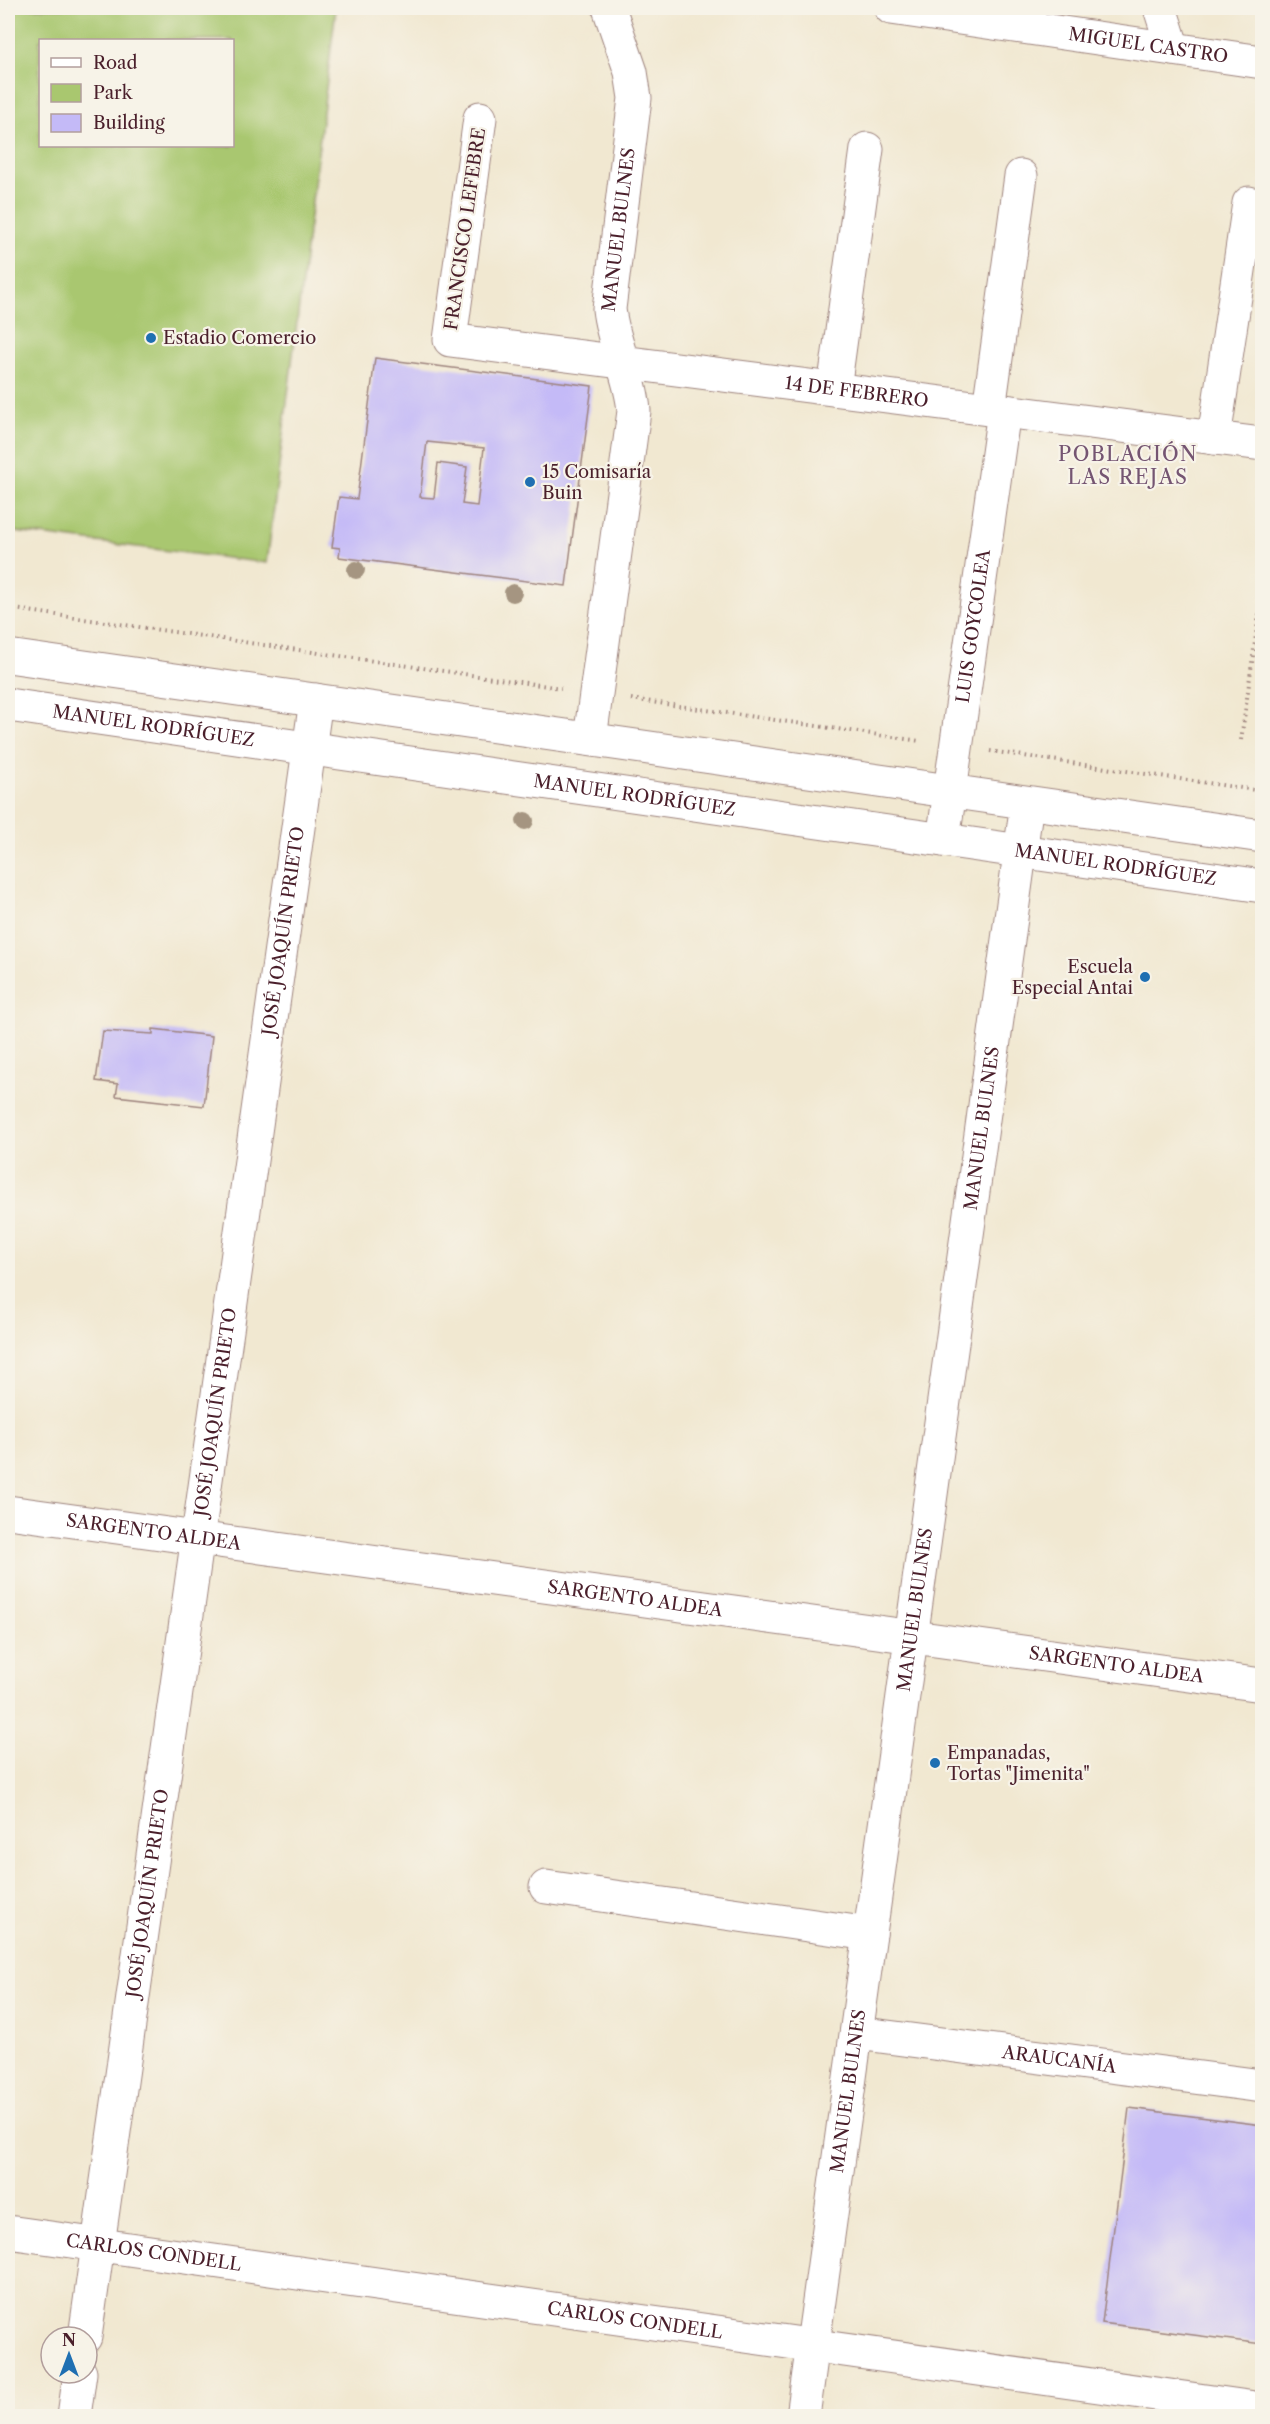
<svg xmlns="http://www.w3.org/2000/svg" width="1270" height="2424" font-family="'Libre Caslon Text',serif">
<rect width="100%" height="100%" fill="#f7f3e8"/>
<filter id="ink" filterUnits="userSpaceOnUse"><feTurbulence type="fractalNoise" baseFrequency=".0167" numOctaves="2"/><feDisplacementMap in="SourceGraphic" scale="12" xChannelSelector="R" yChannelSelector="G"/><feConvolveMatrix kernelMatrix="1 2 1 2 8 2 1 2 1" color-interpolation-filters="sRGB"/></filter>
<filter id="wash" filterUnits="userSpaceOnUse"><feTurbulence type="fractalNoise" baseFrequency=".008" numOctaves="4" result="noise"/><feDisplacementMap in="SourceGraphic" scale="24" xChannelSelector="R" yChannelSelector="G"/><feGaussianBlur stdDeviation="1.35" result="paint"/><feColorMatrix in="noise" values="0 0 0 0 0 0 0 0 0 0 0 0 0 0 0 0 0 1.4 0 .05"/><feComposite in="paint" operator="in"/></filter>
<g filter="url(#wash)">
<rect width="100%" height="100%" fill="#f1e8d1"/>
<path fill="#a9c76f" stroke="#7a734d" stroke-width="1.5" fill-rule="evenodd" d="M8 8H336L267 563 8 531ZM40 40H232V146H40Z"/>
<g id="blocks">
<path fill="#c4baf7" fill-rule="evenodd" d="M375 358 592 386 566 586 339 557 340 548 332 547 339 497 357 499ZM427 442 484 448 477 506 462 504 467 467 438 463 434 498 420 497Z
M153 1029 212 1036 204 1106 116 1096 118 1084 96 1081 103 1031 153 1034Z
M1129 2108 1262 2125V2344L1102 2323Z"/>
</g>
</g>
<g filter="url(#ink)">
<use href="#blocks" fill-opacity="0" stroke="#9e847e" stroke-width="1.5"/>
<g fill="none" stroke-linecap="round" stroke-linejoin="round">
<defs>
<g id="minor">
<path id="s1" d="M891 8 1262 62"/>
<path d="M1160 8 1173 49"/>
<path id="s2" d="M480 118 450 340 1262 444"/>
<path d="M834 389 867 149"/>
<path d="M989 409 1021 176"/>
<path d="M1214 438 1249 203"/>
<path id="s3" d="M590 739 634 411C631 375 613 345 609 309L635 98 631 72 609 8"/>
<path id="s4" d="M943 840 1004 411"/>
<path id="s5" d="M8 1512 1262 1685"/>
<path d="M546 1887 870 1934"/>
<path id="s6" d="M857 2033 1262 2086"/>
<path id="s7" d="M85 2337 316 700"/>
<path d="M74 2416 80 2373"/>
<path id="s8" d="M803 2416 1027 803"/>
</g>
<g id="major">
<path d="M8 656 1262 836"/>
<path id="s9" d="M8 705 1262 886"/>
<path id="s10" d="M8 2232 1262 2409"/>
</g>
</defs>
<use href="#minor" stroke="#9e847e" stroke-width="35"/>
<use href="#major" stroke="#9e847e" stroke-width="35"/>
<path stroke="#9e847e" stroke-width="4" stroke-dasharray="1.5 4.5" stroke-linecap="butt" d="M8 608 561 688
M631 699 920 741
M1241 740 1262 593
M990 751 1262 791"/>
<use href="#minor" stroke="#fff" stroke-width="33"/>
<use href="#major" stroke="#fff" stroke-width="33"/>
</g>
<g fill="#a59581">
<circle cx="356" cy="570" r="9"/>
<circle cx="513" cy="593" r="9"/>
<circle cx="525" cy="821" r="9"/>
</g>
</g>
<g fill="#1f6fb2" stroke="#f7f3e8" stroke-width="2">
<circle cx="151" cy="338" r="6"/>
<circle cx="530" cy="482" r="6"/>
<circle cx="1145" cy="977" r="6"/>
<circle cx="935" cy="1763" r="6"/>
</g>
<g text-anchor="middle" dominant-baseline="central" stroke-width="4.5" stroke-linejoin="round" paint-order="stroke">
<g font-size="18" fill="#4a1f2b" stroke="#f7f3e8">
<text stroke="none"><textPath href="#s1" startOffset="260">MIGUEL CASTRO</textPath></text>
<text transform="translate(465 229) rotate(-82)">FRANCISCO LEFEBRE</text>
<text stroke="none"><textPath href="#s3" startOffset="516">MANUEL BULNES</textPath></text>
<text stroke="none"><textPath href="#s2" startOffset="634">14 DE FEBRERO</textPath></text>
<text stroke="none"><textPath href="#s4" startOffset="216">LUIS GOYCOLEA</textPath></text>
<text stroke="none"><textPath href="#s9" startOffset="147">MANUEL RODRÍGUEZ</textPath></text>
<text stroke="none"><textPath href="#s9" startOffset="633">MANUEL RODRÍGUEZ</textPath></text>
<text stroke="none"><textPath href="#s9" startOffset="1119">MANUEL RODRÍGUEZ</textPath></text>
<text stroke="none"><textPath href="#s7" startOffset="1420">JOSÉ JOAQUÍN PRIETO</textPath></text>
<text stroke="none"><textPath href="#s8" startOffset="1300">MANUEL BULNES</textPath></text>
<text stroke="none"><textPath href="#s7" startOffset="934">JOSÉ JOAQUÍN PRIETO</textPath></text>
<text stroke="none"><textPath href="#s5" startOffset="147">SARGENTO ALDEA</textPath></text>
<text stroke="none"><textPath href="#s5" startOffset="633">SARGENTO ALDEA</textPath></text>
<text stroke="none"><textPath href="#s8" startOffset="814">MANUEL BULNES</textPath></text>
<text stroke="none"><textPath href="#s5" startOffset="1119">SARGENTO ALDEA</textPath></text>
<text stroke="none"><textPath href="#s7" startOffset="448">JOSÉ JOAQUÍN PRIETO</textPath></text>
<text stroke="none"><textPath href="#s6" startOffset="204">ARAUCANÍA</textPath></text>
<text stroke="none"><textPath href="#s8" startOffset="328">MANUEL BULNES</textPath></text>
<text stroke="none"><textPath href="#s10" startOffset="147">CARLOS CONDELL</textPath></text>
<text stroke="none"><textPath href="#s10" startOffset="633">CARLOS CONDELL</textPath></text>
</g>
<g font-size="18" fill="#4a1f2b" stroke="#f7f3e8" text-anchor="start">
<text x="163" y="338">Estadio Comercio</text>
<text x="542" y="472">15 Comisaría<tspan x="542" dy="21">Buin</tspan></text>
<text x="1133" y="967" text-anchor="end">Escuela<tspan x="1133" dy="21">Especial Antai</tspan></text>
<text x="947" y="1753">Empanadas,<tspan x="947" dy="21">Tortas "Jimenita"</tspan></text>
</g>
<g font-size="20" letter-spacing="1.5" fill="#755572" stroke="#f7f3e8">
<text x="1128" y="454">POBLACIÓN<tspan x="1128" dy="23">LAS REJAS</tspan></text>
</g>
</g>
<rect width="1270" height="2424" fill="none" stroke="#f7f3e8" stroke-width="30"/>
<rect x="39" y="39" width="195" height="108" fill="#f7f3e8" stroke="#b29e9c" stroke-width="1.5"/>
<rect x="51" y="58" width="30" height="9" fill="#ffffff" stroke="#b29e9c" stroke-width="1.5"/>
<text x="93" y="69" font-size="18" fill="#4a1f2b">Road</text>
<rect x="51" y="84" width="30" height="18" fill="#a9c76f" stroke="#b29e9c" stroke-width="1.5"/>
<text x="93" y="99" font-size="18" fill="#4a1f2b">Park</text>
<rect x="51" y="114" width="30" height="18" fill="#c4baf7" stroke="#b29e9c" stroke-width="1.5"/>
<text x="93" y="129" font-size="18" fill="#4a1f2b">Building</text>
<g transform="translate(69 2355)"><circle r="28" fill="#f7f3e8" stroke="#b29e9c" stroke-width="1.5"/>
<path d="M0-4.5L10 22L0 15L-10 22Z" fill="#1f6fb2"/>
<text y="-9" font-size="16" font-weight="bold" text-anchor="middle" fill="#4a1f2b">N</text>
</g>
</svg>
